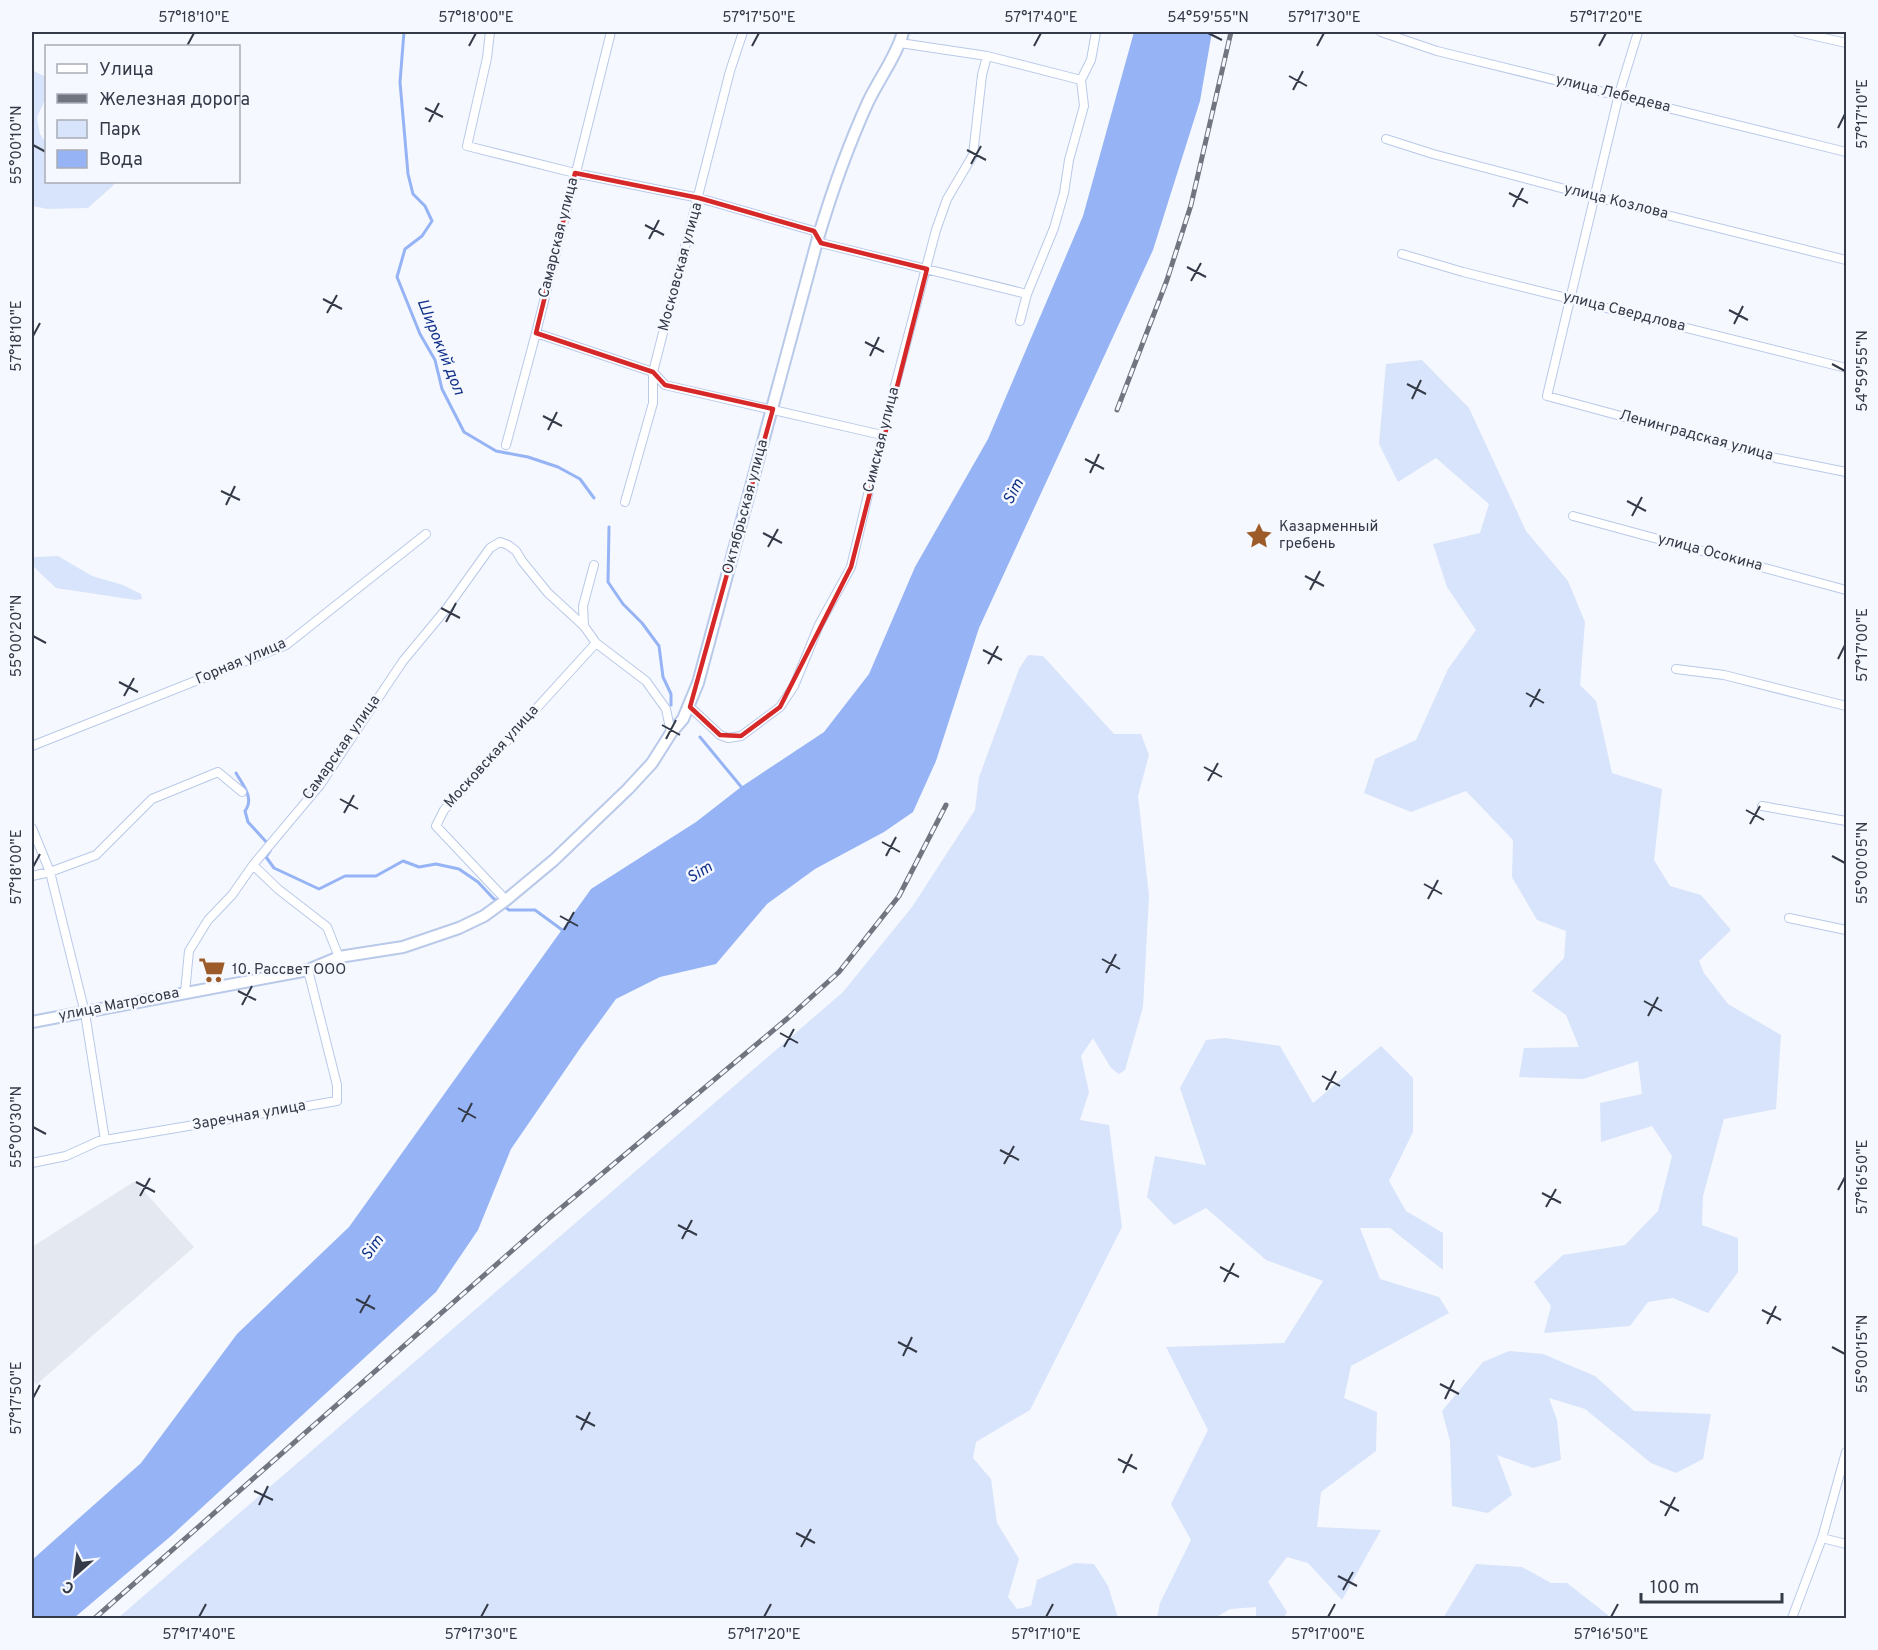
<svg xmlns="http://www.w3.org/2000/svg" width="1878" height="1650" font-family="Overpass,sans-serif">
<rect width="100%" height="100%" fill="#f5f8fe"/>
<path fill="#e4e8f0" d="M135 1181 194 1247 36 1385 32 1377V1247Z"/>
<path fill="#d8e4fb" d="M32 70 46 77V98L37 117 40 134 46 143V182H117L88 208 48 209 32 206Z
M1422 360 1469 408 1526 531 1568 581 1585 622 1580 685 1596 701 1612 773 1662 789 1654 860 1670 886 1701 895 1731 930 1699 961 1704 973 1728 1004 1781 1035 1776 1109 1724 1119 1703 1196 1702 1225 1738 1238V1272L1708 1313 1673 1298 1648 1302 1630 1326 1544 1333 1551 1306 1534 1282 1563 1255 1625 1245 1658 1211 1672 1156 1652 1126 1601 1142 1600 1103 1642 1094 1638 1061 1583 1079 1519 1077 1524 1048 1579 1047 1566 1015 1532 991 1564 958 1566 931 1537 920 1512 877 1513 840 1466 791 1411 812 1364 793 1375 759 1416 740 1448 669 1476 630 1447 587 1433 544 1480 533 1489 504 1436 458 1398 482 1379 444 1386 364Z
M58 556 92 576 123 585 141 594 142 599 136 600 56 588 35 568 32 562 35 557Z
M1028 655 1043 656 1114 734H1141L1149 755 1138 796 1149 896 1143 1007 1125 1070 1119 1074 1111 1068 1093 1038 1081 1056 1089 1092 1080 1120 1109 1125 1122 1227 1030 1410 976 1442 973 1458 991 1479 997 1523 1019 1559 1008 1597 1017 1609 1031 1606 1037 1580 1075 1563 1094 1564 1108 1586 1118 1618H118L843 992 912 907 975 810 979 777 1019 669Z
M1225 1038 1280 1046 1313 1103 1381 1046 1413 1078V1132L1389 1181 1406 1211 1443 1233V1270L1390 1228H1360L1380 1279 1439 1297 1449 1313 1351 1366 1344 1398 1377 1412 1376 1451 1321 1492 1317 1527 1381 1530 1342 1600 1308 1563 1287 1557 1268 1582 1287 1612 1284 1618H1256V1607L1230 1609 1215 1618H1157L1160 1603 1191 1540 1171 1504 1208 1430 1166 1347 1284 1343 1323 1281 1266 1260 1206 1208 1174 1225 1147 1197 1155 1156 1206 1165 1180 1088 1206 1040Z
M1509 1351 1543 1354 1595 1376 1634 1411 1711 1414 1703 1459 1676 1473 1651 1463 1585 1409 1549 1398 1557 1420 1561 1460 1533 1468 1497 1455 1512 1495 1488 1513 1452 1506 1450 1441 1442 1411 1483 1362Z
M1476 1564 1522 1567 1551 1583H1567L1608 1615V1618H1443Z"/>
<path fill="#96b4f5" d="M1134 32H1212L1200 101 1153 250 979 628 936 761 913 812 884 832 815 869 767 904 716 964 660 977 616 999 581 1047 511 1149 478 1230 436 1292 171 1536 74 1618H32V1560L141 1463 237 1334 349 1227 591 889 696 822 741 787 824 732 869 674 915 567 988 439 1083 216Z"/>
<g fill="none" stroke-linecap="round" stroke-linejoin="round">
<path stroke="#96b4f5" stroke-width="3" d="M404 32 400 82 408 174 413 194 425 206 432 221 422 236 405 249 397 277 420 334 435 360 442 389 464 432 496 451 528 457 558 467 580 479 594 498
M609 527 608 582 623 604 642 623 659 646 663 677 671 694V705
M700 737 743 789
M236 773C242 784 255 798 245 811L248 822 269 845 270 851 266 857 274 868 319 889 345 876H376L403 861 419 867 436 864 459 869 478 882 493 898 509 910H535L565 932"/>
<defs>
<path id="minor" d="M490 32 487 58 467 146 575 173 699 198 814 231 821 243 1027 294
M1381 32 1437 51 1846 152
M1638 32 1619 94 1547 396 1776 458 1846 472
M1798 32 1846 43
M900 43 987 56 1081 80
M1386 139 1433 154 1595 197 1846 260
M1402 254 1463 272 1846 368
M1020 321 1027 294 1054 228 1064 193 1069 160 1084 106 1081 80 1091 60 1096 32
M536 333 653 372 665 385 882 435
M506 445 536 333 611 32
M625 502 653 403V372L730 71 743 32
M1573 516 1846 590
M584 626 583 606 594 565
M1676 669 1724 675 1846 706
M690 707 720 735 728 738 741 736 780 707 794 686 819 625 851 567 882 435 936 230 947 199 973 155 982 75 987 56
M32 746 286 645 426 534
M1762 806 1846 821
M32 828 50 872 85 1013 105 1140
M253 865 278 889 327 927 339 957
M32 876 50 872 96 855 152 799 218 772 242 792
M506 900 436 826 444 810 596 643
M1789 918 1846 930
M185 992 189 951 208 920 232 895 253 865 320 785 403 661 447 608 490 548 500 542 508 545 516 551 522 561 548 593 584 626 596 643 646 681 666 709 671 733
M32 1163 66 1156 99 1141 337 1101V1085L308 970
M1822 1538 1846 1544
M1792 1618 1822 1538 1846 1452"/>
<path id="secondary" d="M32 1022 308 970 339 957 403 947 459 928 484 916 506 900 554 860 628 789 652 763 671 733 683 719 698 683 818 238C832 191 848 146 868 102 879 79 897 55 903 32"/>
</defs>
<use href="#minor" stroke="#b9c9e9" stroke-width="10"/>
<use href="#secondary" stroke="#b9c9e9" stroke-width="14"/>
<use href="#minor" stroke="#fff" stroke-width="8"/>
<use href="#secondary" stroke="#fff" stroke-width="10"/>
<defs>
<path id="rail" d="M1117 410 1167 280 1191 205 1231 32
M95 1618 548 1219 788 1018 839 972 899 896 946 805"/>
</defs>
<use href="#rail" stroke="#707580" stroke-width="5"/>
<use href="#rail" stroke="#f5f8fe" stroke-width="3" stroke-dasharray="9" stroke-linecap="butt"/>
</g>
<path fill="none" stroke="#d62828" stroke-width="4.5" stroke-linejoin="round" d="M575 173 699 198 814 231 821 243 927 269 851 567 780 707 741 736 720 735 690 707 773 409 665 385 653 372 536 333Z"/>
<path fill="none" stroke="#343a47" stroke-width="2" d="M1208 33 1222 40M187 46 194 33M469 46 476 33M752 46 759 33M1034 46 1041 33M1317 46 1324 33M1599 46 1606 33M1289 76 1307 86M1293 90 1303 71M425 108 443 117M429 122 439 103M1838 128 1845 114M33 145 46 152M967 150 986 160M971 164 981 146M1509 193 1528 203M1513 207 1523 188M645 225 664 235M649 239 659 220M1187 267 1206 277M1191 281 1201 263M323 299 342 309M1729 310 1748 320M327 313 337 295M1734 324 1743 306M33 336 40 323M865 342 884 352M870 356 879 337M1832 364 1845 371M1407 384 1426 394M1412 399 1421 380M543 416 562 426M548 430 557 412M1085 459 1104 469M1090 473 1099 454M221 491 240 500M1627 501 1646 511M226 505 235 486M1632 516 1642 497M763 533 782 543M768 547 778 529M1305 576 1324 586M1310 590 1320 571M441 608 460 618M446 622 456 603M33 636 46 643M983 650 1002 660M1838 659 1845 645M988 664 998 646M119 682 138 692M1526 693 1544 703M124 696 134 678M1530 707 1540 689M662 725 680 735M666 739 676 720M1204 767 1222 777M1208 781 1218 763M340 799 358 809M1746 810 1764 820M344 813 354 795M1750 824 1760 806M882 842 900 852M886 856 896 837M1832 856 1845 863M33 867 40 854M1424 884 1442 894M1428 899 1438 880M560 916 578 926M564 930 574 912M1102 959 1120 969M1106 973 1116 954M238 991 256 1000M1644 1001 1662 1011M242 1005 252 986M1648 1016 1658 997M780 1033 798 1043M784 1047 794 1029M1322 1076 1340 1086M1326 1090 1336 1071M458 1108 476 1118M462 1122 472 1103M33 1127 46 1134M1000 1150 1019 1160M1004 1164 1014 1146M136 1182 155 1192M1838 1190 1845 1177M1542 1193 1561 1203M140 1196 150 1178M1546 1207 1556 1189M678 1225 697 1235M682 1239 692 1220M1220 1267 1239 1277M1224 1282 1234 1263M356 1299 375 1309M1762 1310 1781 1320M360 1313 370 1295M1767 1324 1776 1306M898 1342 917 1352M1832 1347 1845 1354M903 1356 912 1337M1440 1384 1459 1394M33 1398 40 1385M1445 1399 1454 1380M576 1416 595 1426M581 1430 590 1412M1118 1459 1137 1469M1123 1473 1132 1454M254 1491 273 1500M1660 1501 1679 1511M259 1505 268 1486M1665 1516 1675 1497M796 1533 815 1543M801 1547 811 1529M1338 1576 1357 1586M1343 1590 1353 1572M199 1617 206 1604M481 1617 488 1604M764 1617 771 1604M1046 1617 1053 1604M1328 1617 1335 1604M1611 1617 1618 1604"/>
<defs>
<symbol id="sight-bare" viewBox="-9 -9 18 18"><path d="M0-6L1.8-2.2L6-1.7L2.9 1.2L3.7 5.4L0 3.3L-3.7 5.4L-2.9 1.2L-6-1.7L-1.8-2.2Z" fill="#9d5b29" stroke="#f5f8fe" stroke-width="2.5" paint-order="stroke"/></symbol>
<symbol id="supermarket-bare" viewBox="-9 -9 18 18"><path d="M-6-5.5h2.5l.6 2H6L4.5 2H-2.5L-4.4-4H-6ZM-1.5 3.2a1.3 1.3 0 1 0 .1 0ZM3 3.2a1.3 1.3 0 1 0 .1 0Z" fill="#9d5b29" stroke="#f5f8fe" stroke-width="2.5" paint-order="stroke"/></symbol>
</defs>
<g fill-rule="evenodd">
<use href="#sight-bare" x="1240" y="517" width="38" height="38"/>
<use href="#supermarket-bare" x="193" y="951" width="38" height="38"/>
</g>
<g text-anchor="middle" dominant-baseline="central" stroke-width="5" stroke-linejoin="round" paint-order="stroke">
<g font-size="15" fill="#343a47" stroke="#f5f8fe">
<text transform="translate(1613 94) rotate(14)">улица Лебедева</text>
<text transform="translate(1616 202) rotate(14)">улица Козлова</text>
<text transform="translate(559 238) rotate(-76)">Самарская улица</text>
<text transform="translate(681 267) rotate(-75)">Московская улица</text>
<text transform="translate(1624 312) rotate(14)">улица Свердлова</text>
<text transform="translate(1696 436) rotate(15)">Ленинградская улица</text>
<text transform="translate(882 440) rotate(-76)">Симская улица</text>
<text transform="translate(746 507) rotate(-75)">Октябрьская улица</text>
<text transform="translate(1710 553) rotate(15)">улица Осокина</text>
<text transform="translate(241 662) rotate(-23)">Горная улица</text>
<text transform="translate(342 748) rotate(-55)">Самарская улица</text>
<text transform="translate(492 757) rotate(-48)">Московская улица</text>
<text transform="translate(119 1005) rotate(-11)">улица Матросова</text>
<text transform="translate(249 1116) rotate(-10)">Заречная улица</text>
</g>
<g font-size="15" fill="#343a47" stroke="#f5f8fe" text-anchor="start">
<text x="1279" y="527">Казарменный<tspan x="1279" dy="17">гребень</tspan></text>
<text x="232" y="970">10. Рассвет ООО</text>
</g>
<g font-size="16" font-style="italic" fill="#11318a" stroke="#f5f8fe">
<text transform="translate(440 347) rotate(68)">Широкий дол</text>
<text transform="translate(1014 492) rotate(-62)">Sim</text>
<text transform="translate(700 873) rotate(-32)">Sim</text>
<text transform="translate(373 1248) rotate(-54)">Sim</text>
</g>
</g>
<rect width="1878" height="1650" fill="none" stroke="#f5f8fe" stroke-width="66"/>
<rect x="45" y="45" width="195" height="138" fill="#f5f8fe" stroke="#a8acb5" stroke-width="1.5"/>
<rect x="57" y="64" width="30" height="9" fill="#ffffff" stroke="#a8acb5" stroke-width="1.5"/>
<text x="99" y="75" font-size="18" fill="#343a47">Улица</text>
<rect x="57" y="94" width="30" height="9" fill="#707580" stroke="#a8acb5" stroke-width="1.5"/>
<text x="99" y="105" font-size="18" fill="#343a47">Железная дорога</text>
<rect x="57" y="120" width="30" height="18" fill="#d8e4fb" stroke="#a8acb5" stroke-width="1.5"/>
<text x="99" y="135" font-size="18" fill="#343a47">Парк</text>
<rect x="57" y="150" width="30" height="18" fill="#96b4f5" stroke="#a8acb5" stroke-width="1.5"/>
<text x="99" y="165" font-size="18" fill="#343a47">Вода</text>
<g transform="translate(75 1575) rotate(208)" stroke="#f5f8fe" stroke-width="4.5" paint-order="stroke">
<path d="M0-4.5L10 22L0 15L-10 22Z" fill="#343a47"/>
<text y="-9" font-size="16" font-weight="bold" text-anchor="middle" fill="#343a47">С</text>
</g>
<path d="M1641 1593v9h141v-9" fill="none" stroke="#343a47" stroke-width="3"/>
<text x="1650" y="1593" font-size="18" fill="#343a47" stroke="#f5f8fe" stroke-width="4.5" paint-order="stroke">100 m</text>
<rect x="33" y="33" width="1812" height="1584" fill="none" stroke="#343a47" stroke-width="2"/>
<g font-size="15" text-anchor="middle" fill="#343a47">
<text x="194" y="22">57°18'10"E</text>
<text x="476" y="22">57°18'00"E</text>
<text x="759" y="22">57°17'50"E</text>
<text x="1041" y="22">57°17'40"E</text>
<text x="1208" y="22">54°59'55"N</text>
<text x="1324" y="22">57°17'30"E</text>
<text x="1606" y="22">57°17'20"E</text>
<text transform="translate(1862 114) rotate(-90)" y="5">57°17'10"E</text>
<text transform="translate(16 145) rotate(-90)" y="5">55°00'10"N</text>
<text transform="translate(16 336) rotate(-90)" y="5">57°18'10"E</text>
<text transform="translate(1862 371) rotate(-90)" y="5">54°59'55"N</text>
<text transform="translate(16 636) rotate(-90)" y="5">55°00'20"N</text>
<text transform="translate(1862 645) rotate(-90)" y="5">57°17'00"E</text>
<text transform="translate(1862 863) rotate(-90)" y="5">55°00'05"N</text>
<text transform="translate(16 867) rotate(-90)" y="5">57°18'00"E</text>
<text transform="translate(16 1127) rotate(-90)" y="5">55°00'30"N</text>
<text transform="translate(1862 1177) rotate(-90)" y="5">57°16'50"E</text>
<text transform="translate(1862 1354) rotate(-90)" y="5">55°00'15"N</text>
<text transform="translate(16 1398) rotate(-90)" y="5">57°17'50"E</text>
<text x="199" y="1639">57°17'40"E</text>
<text x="481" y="1639">57°17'30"E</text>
<text x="764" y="1639">57°17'20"E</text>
<text x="1046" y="1639">57°17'10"E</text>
<text x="1328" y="1639">57°17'00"E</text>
<text x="1611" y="1639">57°16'50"E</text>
</g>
</svg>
